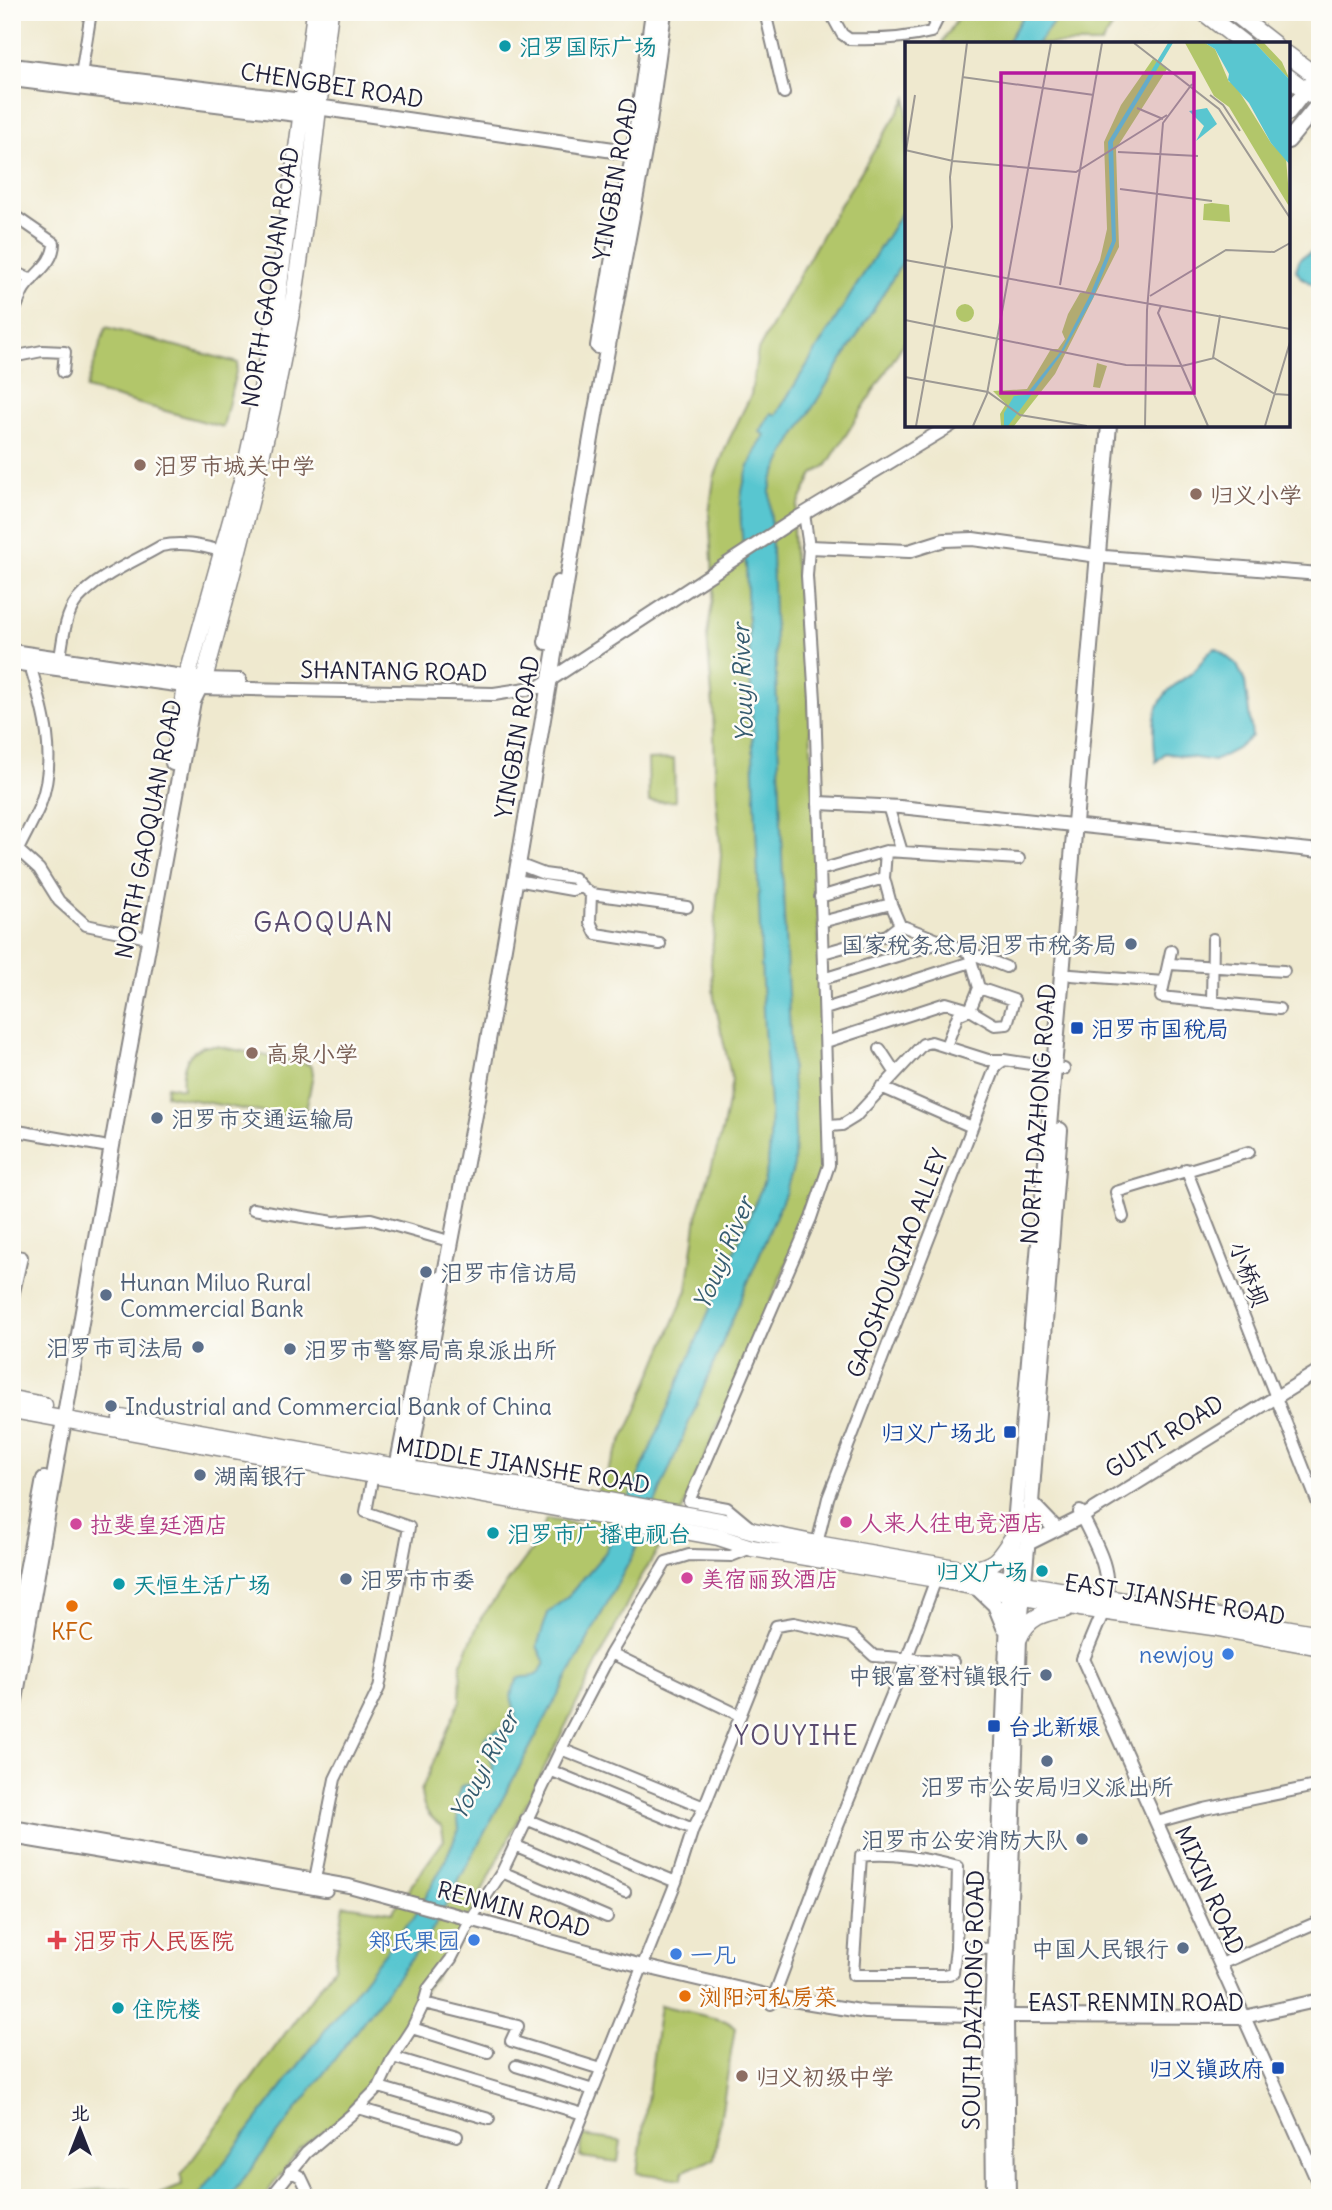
<svg xmlns="http://www.w3.org/2000/svg" width="1332" height="2210" font-family="Delius,'LXGW WenKai TC',sans-serif">
<rect width="100%" height="100%" fill="#fdfcf7"/>
<filter id="ink" filterUnits="userSpaceOnUse"><feTurbulence type="fractalNoise" baseFrequency=".0143" numOctaves="2"/><feDisplacementMap in="SourceGraphic" scale="14" xChannelSelector="R" yChannelSelector="G"/><feConvolveMatrix kernelMatrix="1 2 1 2 8 2 1 2 1" color-interpolation-filters="sRGB"/></filter>
<filter id="wash" filterUnits="userSpaceOnUse"><feTurbulence type="fractalNoise" baseFrequency=".00686" numOctaves="4" result="noise"/><feDisplacementMap in="SourceGraphic" scale="28" xChannelSelector="R" yChannelSelector="G"/><feGaussianBlur stdDeviation="1.57" result="paint"/><feColorMatrix in="noise" values="0 0 0 0 0 0 0 0 0 0 0 0 0 0 0 0 0 1.4 0 .05"/><feComposite in="paint" operator="in"/></filter>
<g filter="url(#wash)">
<rect width="100%" height="100%" fill="#efe9cf"/>
<path fill="#b2c66a" stroke="#6a7452" stroke-width="2" d="M962 12H1122L1101 44H941Z
M907 98V338L827 465 813 474 798 505 793 527 794 558 806 621 824 1060 825 1155 813 1200 682 1511 638 1582 449 1957 426 1988 403 2034 373 2082 339 2119 300 2149 263 2198H59C83 2188 106 2189 131 2189L139 2197 155 2196 182 2185 181 2175 334 1967 344 1905 392 1912 444 1840 442 1827C429 1816 422 1809 421 1791L460 1701 461 1663 481 1618 539 1540 546 1519 581 1525 636 1412 687 1290 697 1216 723 1128 732 1080 714 998 711 963 721 855 716 798 713 707 707 635 714 592 709 514 714 478 728 442 751 395 758 350 827 226Z
M106 327 238 363 223 427 86 389Z
M674 759 675 801 649 802 648 760Z
M203 1046H216L308 1064 312 1068 313 1074 305 1116 292 1118 166 1095 167 1086 183 1089C181 1071 184 1054 203 1046Z
M660 2005 726 2021 735 2028 714 2159 683 2171 682 2179 637 2173Z
M583 2136 621 2141 618 2162 580 2157Z"/>
<path fill="#59c6d0" stroke="#3e7486" stroke-width="2" d="M1025 12H1061L1037 44H1006Z
M907 204V255L787 449 772 480 770 491 784 915 795 1132 794 1165 785 1194 634 1553 432 1931 229 2198H197L365 1978 405 1927 414 1918 442 1867 459 1829 456 1801 461 1786 486 1781C503 1763 483 1758 484 1739 492 1728 505 1731 514 1722 519 1699 502 1704 519 1678 536 1675 535 1680 545 1663L537 1646 548 1613 570 1594 605 1553 614 1534 764 1182C778 1127 765 1068 763 1012 758 863 751 714 746 566 738 512 735 483 765 435L760 432 771 413 776 415Z
M1315 250 1320 251V289L1300 276 1296 270 1300 258Z
M1216 648 1237 665 1245 682 1252 736 1237 749 1214 761 1165 753 1156 762C1153 733 1149 705 1175 685 1182 679 1191 675 1197 668 1204 661 1206 651 1216 648Z"/>
</g>
<g filter="url(#ink)">
<g fill="none" stroke-linecap="round" stroke-linejoin="round">
<defs>
<path id="minor" d="M765 12 784 93
M830 12 842 34 849 39C877 40 904 39 931 32L941 12
M81 75 91 12
M12 214 54 243C54 263 35 273 24 289 19 297 18 306 12 314
M12 271 32 280
M12 357 42 351 65 352 63 372
M60 658C63 639 65 615 77 600 98 576 134 562 161 546 183 541 201 546 222 551
M888 806 902 852
M18 850 39 869 59 901 86 925 143 937
M12 856 18 850C25 835 34 820 40 805 58 758 44 711 30 665
M518 864 544 874 574 878 582 887
M820 870 886 851 1019 859
M884 878 891 904
M516 880 572 890 582 887 591 894 590 922 596 934 660 944
M591 894 687 907
M820 897 884 878 886 851
M821 922 891 904 900 925 1006 967
M1171 951 1161 997 1279 1009
M823 953 887 935 900 925
M1170 964 1284 971
M1071 975 1164 982
M823 979 942 942
M1212 1002 1213 939
M825 1009 971 962
M826 1042 946 1003 970 1010 995 1025 1007 1024 1014 1000 979 988
M946 1046 958 1015 970 1010 979 988 970 956
M880 1049 895 1072
M881 1087 972 1127
M829 1126 842 1125 855 1117 923 1044 931 1042 988 1060H1004
M12 1130 103 1146
M1186 1169 1320 1509
M253 1209 334 1222 371 1219 442 1239
M1123 1217 1116 1192 1249 1152
M12 1255 22 1257 12 1301
M751 1528 727 1508 689 1501 811 1218 829 1165 815 700 807 576 809 547 804 514
M817 1544 828 1498 996 1066 1004 1060 1064 1069
M611 1653 739 1715
M561 1749 704 1807
M552 1771 693 1829
M526 1819 676 1882
M1157 1822 1204 1809 1320 1785
M514 1845 625 1892
M502 1872 607 1917
M315 1879 335 1779 379 1688 409 1527 366 1512 373 1474
M956 1948 953 1973 944 1975H853L861 1856C893 1852 927 1859 958 1867L956 1948 995 1949
M1221 1964 1320 1921
M424 2003 518 2026 511 2041 601 2069
M771 2004 833 1838 906 1660 936 1579
M412 2028 488 2052
M393 2057 583 2114
M516 2066 593 2090
M379 2087 489 2119
M358 2108 457 2136
M290 2171 301 2177 311 2198
M270 2198 306 2153 352 2114 379 2087 393 2057 412 2028 424 2003 428 1989 451 1959 471 1919 502 1872 561 1749 611 1653 666 1562 689 1555 731 1556 751 1548
M550 2198 676 1882 693 1829 704 1807 776 1626 794 1623 852 1636 874 1656 953 1662"/>
<path id="tertiary" d="M809 547 909 551 944 540 973 539 1105 557 1320 574
M12 651 204 679 240 680
M12 663 199 688 494 694 539 687 797 518 951 425
M819 803 900 807 1320 851
M1080 1512C1092 1539 1112 1567 1105 1597
M1028 1544 1082 1517 1320 1370
M1103 1611 1083 1659 1320 2186
M12 1827 349 1886 642 1966 774 1997 866 2012 1006 2016 1244 2017 1320 2000
M12 1837 326 1890"/>
<path id="secondary" d="M12 66 302 101 317 107 641 154
M12 79 313 116
M1288 113 1316 77
M1288 141 1320 102
M598 346 619 222 632 162 653 12
M546 642 558 583
M173 763 185 685
M397 1467 434 1279
M408 1469 478 1099 595 415 648 130 664 12
M1031 1503 1054 1527
M975 1586 995 1605 1004 1627
M12 1651 44 1479
M12 1717 120 1100 193 701 204 679
M994 2198 992 2016 1009 1594 1109 425
M1008 2198 1006 2016 1019 1638 1031 1503 1060 1130"/>
<path id="primary" d="M1203 12 1244 44
M1233 12 1274 44
M1288 55 1320 79
M1288 77 1320 101
M204 679C238 552 272 426 294 296 309 202 317 107 330 12
M185 685 244 474 259 405 273 331 315 12
M12 1399 44 1405
M12 1410 718 1537 752 1548 936 1579 1080 1608 1213 1627 1320 1647
M121 1418 408 1469 580 1496 720 1521 754 1531 817 1544 967 1570 1024 1584 1320 1634
M972 1570C999 1564 998 1558 1014 1536
M1019 1638C1028 1617 1044 1612 1066 1609"/>
</defs>
<use href="#minor" stroke="#888685" stroke-width="14"/>
<use href="#tertiary" stroke="#888685" stroke-width="16"/>
<use href="#secondary" stroke="#888685" stroke-width="18"/>
<use href="#primary" stroke="#888685" stroke-width="19"/>
<use href="#minor" stroke="#fff" stroke-width="10"/>
<use href="#tertiary" stroke="#fff" stroke-width="12"/>
<use href="#secondary" stroke="#fff" stroke-width="14"/>
<use href="#primary" stroke="#fff" stroke-width="16"/>
</g>
</g>
<g fill="#0f9aa8" stroke="#fdfcf7" stroke-width="2.5">
<circle cx="505" cy="46" r="7"/>
<circle cx="493" cy="1533" r="7"/>
<circle cx="1042" cy="1571" r="7"/>
<circle cx="119" cy="1584" r="7"/>
<circle cx="118" cy="2008" r="7"/>
</g>
<g fill="#8d6e63" stroke="#fdfcf7" stroke-width="2.5">
<circle cx="140" cy="465" r="7"/>
<circle cx="1196" cy="494" r="7"/>
<circle cx="252" cy="1053" r="7"/>
<circle cx="742" cy="2076" r="7"/>
</g>
<g fill="#5c6f8a" stroke="#fdfcf7" stroke-width="2.5">
<circle cx="1131" cy="944" r="7"/>
<circle cx="157" cy="1118" r="7"/>
<circle cx="426" cy="1272" r="7"/>
<circle cx="106" cy="1295" r="7"/>
<circle cx="198" cy="1347" r="7"/>
<circle cx="290" cy="1349" r="7"/>
<circle cx="111" cy="1406" r="7"/>
<circle cx="200" cy="1475" r="7"/>
<circle cx="346" cy="1579" r="7"/>
<circle cx="1046" cy="1675" r="7"/>
<circle cx="1047" cy="1761" r="7"/>
<circle cx="1082" cy="1839" r="7"/>
<circle cx="1183" cy="1948" r="7"/>
</g>
<g fill="#1a4fb4" stroke="#fdfcf7" stroke-width="2.5">
<rect x="1070" y="1021" width="14" height="14" rx="3.5"/>
<rect x="1003" y="1425" width="14" height="14" rx="3.5"/>
<rect x="987" y="1719" width="14" height="14" rx="3.5"/>
<rect x="1271" y="2061" width="14" height="14" rx="3.5"/>
</g>
<g fill="#d1479c" stroke="#fdfcf7" stroke-width="2.5">
<circle cx="846" cy="1522" r="7"/>
<circle cx="76" cy="1524" r="7"/>
<circle cx="687" cy="1578" r="7"/>
</g>
<g fill="#e8710a" stroke="#fdfcf7" stroke-width="2.5">
<circle cx="72" cy="1606" r="7"/>
<circle cx="685" cy="1996" r="7"/>
</g>
<g fill="#3f7fe0" stroke="#fdfcf7" stroke-width="2.5">
<circle cx="1228" cy="1654" r="7"/>
<circle cx="474" cy="1940" r="7"/>
<circle cx="676" cy="1954" r="7"/>
</g>
<path fill="#e0444e" stroke="#fdfcf7" stroke-width="2.5" d="M53.5 1929.5h7v7h7v7h-7v7h-7v-7h-7v-7h7z"/>
<g text-anchor="middle" dominant-baseline="central" stroke-width="5" stroke-linejoin="round" paint-order="stroke">
<g font-size="23" fill="#0d838f" stroke="#fdfcf7" text-anchor="start">
<text x="519" y="46">汨罗国际广场</text>
<text x="507" y="1533">汨罗市广播电视台</text>
<text x="1028" y="1571" text-anchor="end">归义广场</text>
<text x="133" y="1584">天恒生活广场</text>
<text x="132" y="2008">住院楼</text>
</g>
<g font-size="23" fill="#22223b" stroke="#fdfcf7">
<text transform="translate(332 85) rotate(9)">CHENGBEI ROAD</text>
<text transform="translate(615 179) rotate(-80)">YINGBIN ROAD</text>
<text transform="translate(270 277) rotate(-81)">NORTH GAOQUAN ROAD</text>
<text transform="translate(394 671) rotate(1)">SHANTANG ROAD</text>
<text transform="translate(517 737) rotate(-80)">YINGBIN ROAD</text>
<text transform="translate(148 829) rotate(-79)">NORTH GAOQUAN ROAD</text>
<text transform="translate(1038 1114) rotate(-86)">NORTH DAZHONG ROAD</text>
<text transform="translate(897 1263) rotate(-69)">GAOSHOUQIAO ALLEY</text>
<text transform="translate(1249 1274) rotate(69)">小桥坝</text>
<text transform="translate(1164 1436) rotate(-32)">GUIYI ROAD</text>
<text transform="translate(523 1465) rotate(9)">MIDDLE JIANSHE ROAD</text>
<text transform="translate(1175 1599) rotate(9)">EAST JIANSHE ROAD</text>
<text transform="translate(1210 1890) rotate(66)">MIXIN ROAD</text>
<text transform="translate(514 1909) rotate(15)">RENMIN ROAD</text>
<text transform="translate(973 2000) rotate(-89)">SOUTH DAZHONG ROAD</text>
<text x="1136" y="2002">EAST RENMIN ROAD</text>
</g>
<g font-size="23" fill="#785e54" stroke="#fdfcf7" text-anchor="start">
<text x="154" y="465">汨罗市城关中学</text>
<text x="1210" y="494">归义小学</text>
<text x="266" y="1053">高泉小学</text>
<text x="756" y="2076">归义初级中学</text>
</g>
<g font-size="23" fill="#4e5e75" stroke="#fdfcf7" text-anchor="start">
<text x="1117" y="944" text-anchor="end">国家税务总局汨罗市税务局</text>
<text x="171" y="1118">汨罗市交通运输局</text>
<text x="440" y="1272">汨罗市信访局</text>
<text x="120" y="1282">Hunan Miluo Rural<tspan x="120" dy="26">Commercial Bank</tspan></text>
<text x="184" y="1347" text-anchor="end">汨罗市司法局</text>
<text x="304" y="1349">汨罗市警察局高泉派出所</text>
<text x="125" y="1406">Industrial and Commercial Bank of China</text>
<text x="214" y="1475">湖南银行</text>
<text x="360" y="1579">汨罗市市委</text>
<text x="1032" y="1675" text-anchor="end">中银富登村镇银行</text>
<text x="1047" y="1786" text-anchor="middle">汨罗市公安局归义派出所</text>
<text x="1068" y="1839" text-anchor="end">汨罗市公安消防大队</text>
<text x="1169" y="1948" text-anchor="end">中国人民银行</text>
</g>
<g font-size="23" fill="#164399" stroke="#fdfcf7" text-anchor="start">
<text x="1091" y="1028">汨罗市国税局</text>
<text x="996" y="1432" text-anchor="end">归义广场北</text>
<text x="1008" y="1726">台北新娘</text>
<text x="1264" y="2068" text-anchor="end">归义镇政府</text>
</g>
<g font-size="23" fill="#b23c85" stroke="#fdfcf7" text-anchor="start">
<text x="860" y="1522">人来人往电竞酒店</text>
<text x="90" y="1524">拉斐皇廷酒店</text>
<text x="701" y="1578">美宿丽致酒店</text>
</g>
<g font-size="23" fill="#c56008" stroke="#fdfcf7">
<text x="72" y="1631">KFC</text>
<text x="699" y="1996" text-anchor="start">浏阳河私房菜</text>
</g>
<g font-size="23" fill="#366cbe" stroke="#fdfcf7" text-anchor="end">
<text x="1214" y="1654">newjoy</text>
<text x="460" y="1940">郑氏果园</text>
<text x="690" y="1954" text-anchor="start">一凡</text>
</g>
<g font-size="23" fill="#be3a42" stroke="#fdfcf7" text-anchor="start">
<text x="73" y="1940">汨罗市人民医院</text>
</g>
<g font-size="24" font-style="italic" fill="#355b6f" stroke="#fdfcf7">
<text transform="translate(742 683) rotate(-92)">Youyi River</text>
<text transform="translate(723 1253) rotate(-67)">Youyi River</text>
<text transform="translate(484 1765) rotate(-62)">Youyi River</text>
</g>
<g font-size="26" letter-spacing="2" fill="#5a4c6f" stroke="#fdfcf7">
<text x="324" y="922">GAOQUAN</text>
<text x="797" y="1735">YOUYIHE</text>
</g>
</g>
<g transform="translate(905 42)">
<rect width="385" height="385" fill="#efe9cf"/>
<path d="M280 1H300L310 7 324 40 329 41 366 101 381 116 385 166 324 65 309 54ZM350 1H359L377 20 385 38ZM248 17 262 27 211 107 214 205 150 332 109 384H96L95 372 101 362 88 349 122 347 146 307H153L160 297 157 290 163 272 175 251H180L195 218 202 187 199 100 216 63ZM307 161 324 163 325 180 298 178 299 162ZM51 271a9 9 0 1 1 18 0a9 9 0 1 1-18 0ZM192 321 202 324 195 346 188 345Z" fill="#b2c66a"/>
<path d="M263 1H268L208 100 211 199 188 256 158 310 103 384H99V371L109 354 121 353 156 309 185 253 207 199 203 100ZM300 1H350L385 38V123L366 101 344 61 323 38 324 32 310 7ZM302 66 312 82 291 99 299 84 284 69Z" fill="#59c6d0"/>
<path fill="none" stroke="#9d9994" stroke-width="2" d="M229 1 314 67 385 176M57 35 189 53M305 53 318 63 335 89M232 66 258 77M0 108 48 119M213 110 293 114M0 115 10 53M48 119 171 130 262 73M215 147 307 159M0 174V217M0 218 385 287M155 243 197 1M245 254 321 208 369 210 385 201M256 264 253 271 303 384M0 278 221 323 277 324 309 316 370 352 385 353M308 316 315 273M0 335 83 350 115 373 182 384M11 384 47 185 45 135 62 1M68 384 82 352 146 1M240 384 242 268 258 81 287 42M360 384 385 300"/>
<path fill="#b5179e" fill-opacity="0.15" stroke="#b5179e" stroke-width="3.5" d="M96 31H289V351H96Z"/>
<rect width="385" height="385" fill="none" stroke="#22223b" stroke-width="3.5"/>
</g>
<rect width="1332" height="2210" fill="none" stroke="#fdfcf7" stroke-width="42"/>
<g transform="translate(80 2130)" stroke="#fdfcf7" stroke-width="5" paint-order="stroke">
<path d="M0-5L12 26L0 18L-12 26Z" fill="#22223b"/>
<text y="-10" font-size="19" font-weight="bold" text-anchor="middle" fill="#22223b">北</text>
</g>
</svg>
